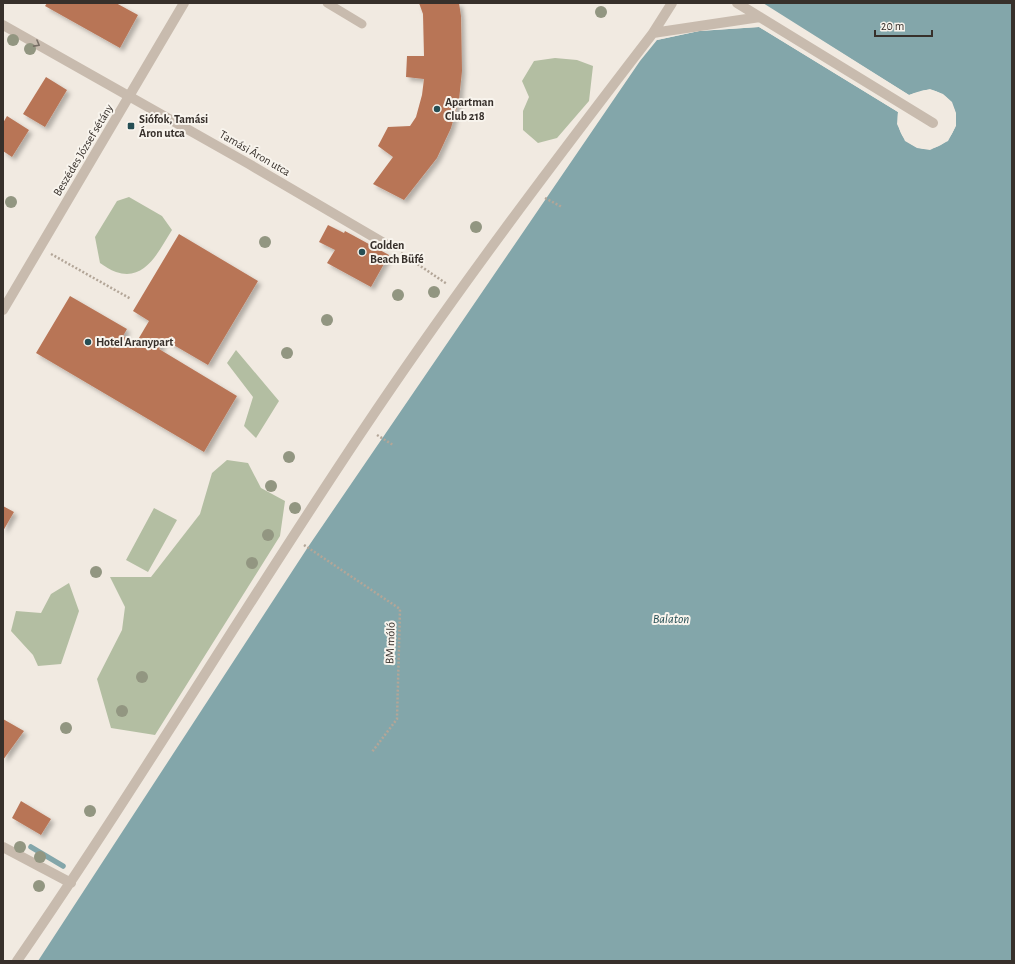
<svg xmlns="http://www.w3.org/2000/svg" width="1015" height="964" font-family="'Alegreya Sans',sans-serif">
<defs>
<filter id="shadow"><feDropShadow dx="3.5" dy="3.5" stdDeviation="2" flood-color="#0004"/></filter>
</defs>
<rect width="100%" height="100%" fill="#f1eae1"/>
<path fill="#b3bea2" d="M555 58 577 60 593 66 589 101 557 138 538 143 523 130V111L529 97 522 81 534 61Z
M129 197 162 216 172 230C159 250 146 282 116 272 110 270 105 266 100 263L95 237 117 201Z
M236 350 279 401 256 438 244 426 253 397 227 363Z
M227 460 248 463 261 488 285 501 280 536 155 735 111 728 97 679 122 630 125 607 110 577H151L200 514 212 473Z
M154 508 177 520 148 572 126 560Z
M69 583 79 611 61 664 38 666 33 655 11 631 16 611 41 613 51 594Z"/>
<path fill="#83a6aa" d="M763 3H1012V961H38L308 547 640 61 657 40 699 31 759 27 898 112C897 124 899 137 911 144 940 163 973 123 946 97 942 94 936 90 930 90 924 89 915 93 909 95Z"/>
<path fill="#f1eae1" d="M761 3 909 95 930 89 943 94 952 102 956 113V126L948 141 930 150 917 148 905 141 897 124 898 112 759 27 699 31 657 40 659 37 698 29 760 25 899 110V124L907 139 917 146 930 147 947 139 954 125V114L950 104 942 95 930 92 908 97Z"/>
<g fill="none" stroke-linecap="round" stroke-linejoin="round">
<path stroke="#83a6aa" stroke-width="5.5" d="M31 847 63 866"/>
</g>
<path fill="#b87557" filter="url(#shadow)" d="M47 3H116L138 15 120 48 45 6Z
M419 3H459L461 16 462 71 459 100 451 128 437 158 404 200 373 184 393 157 378 146 388 127 410 126 416 117 422 95 424 79 406 77 407 56H424L423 14Z
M46 77 67 90 45 127 23 114Z
M7 116 29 130 12 157 3 151V123Z
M328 225 344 233 345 231 389 255 371 287 327 263 335 250 319 242Z
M179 234 258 281 208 365 165 340 159 349 237 396 204 452 36 353 70 296 127 329 123 336 136 343 149 321 133 311Z
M3 506 14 512 3 531Z
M3 719 24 731 3 760Z
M21 801 51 819 41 835 12 818Z"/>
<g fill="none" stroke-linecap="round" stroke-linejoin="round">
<path stroke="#b3a698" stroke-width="2.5" stroke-dasharray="2 2" stroke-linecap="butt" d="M545 198 562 207
M401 253 447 284
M51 254 131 299
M377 435 393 445
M304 545 400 609 397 719 372 752"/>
<path stroke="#c8bbae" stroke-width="9" d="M327 3 362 24"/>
<path stroke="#c8bbae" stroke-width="10" d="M672 3 653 33 760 17
M737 3 933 123
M3 847 71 883
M17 961C137 787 245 606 363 430 454 294 553 163 653 33"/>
<path stroke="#c8bbae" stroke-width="10" d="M3 25 249 164 389 246
M3 310 184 3"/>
</g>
<g fill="#929681">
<circle cx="601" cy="12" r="6"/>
<circle cx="13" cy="40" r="6"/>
<circle cx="30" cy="49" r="6"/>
<circle cx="11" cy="202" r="6"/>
<circle cx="476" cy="227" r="6"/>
<circle cx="265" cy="242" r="6"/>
<circle cx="434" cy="292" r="6"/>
<circle cx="398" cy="295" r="6"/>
<circle cx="327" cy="320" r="6"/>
<circle cx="287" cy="353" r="6"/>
<circle cx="289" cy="457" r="6"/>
<circle cx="271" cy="486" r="6"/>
<circle cx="295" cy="508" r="6"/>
<circle cx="268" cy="535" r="6"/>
<circle cx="252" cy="563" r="6"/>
<circle cx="96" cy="572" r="6"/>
<circle cx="142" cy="677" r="6"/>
<circle cx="122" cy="711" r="6"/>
<circle cx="66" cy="728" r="6"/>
<circle cx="90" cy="811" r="6"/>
<circle cx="20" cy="847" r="6"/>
<circle cx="40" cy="857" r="6"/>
<circle cx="39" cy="886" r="6"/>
</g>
<defs><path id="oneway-chevron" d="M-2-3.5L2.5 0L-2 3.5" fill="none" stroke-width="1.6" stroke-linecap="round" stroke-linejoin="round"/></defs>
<use stroke="#786f66" href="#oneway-chevron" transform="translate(37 44) rotate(29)"/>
<g fill="#254e54" stroke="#f8f4ed" stroke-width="1.5">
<circle cx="437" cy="109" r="4"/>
<rect x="127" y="122" width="8" height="8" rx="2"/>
<circle cx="362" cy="252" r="4"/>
<circle cx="88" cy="342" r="4"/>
</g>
<g text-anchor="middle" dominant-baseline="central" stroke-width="4" stroke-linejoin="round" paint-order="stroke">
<g font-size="12" font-weight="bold" fill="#37302b" stroke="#f8f4ed" text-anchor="start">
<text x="445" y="102">Apartman<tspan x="445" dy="14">Club 218</tspan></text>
<text x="139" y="119">Siófok, Tamási<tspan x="139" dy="14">Áron utca</tspan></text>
<text x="370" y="245">Golden<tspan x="370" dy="14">Beach Büfé</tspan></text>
<text x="96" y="342">Hotel Aranypart</text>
</g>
<g font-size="12" fill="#37302b" stroke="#f8f4ed">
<text transform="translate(83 150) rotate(-59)">Beszédes József sétány</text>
<text transform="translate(255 153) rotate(30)">Tamási Áron utca</text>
<text transform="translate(390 643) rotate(-88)">BM móló</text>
</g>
<g font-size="13" font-style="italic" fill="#254e54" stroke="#f8f4ed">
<text x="671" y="619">Balaton</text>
</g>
</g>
<rect width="1015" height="964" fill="none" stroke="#37302b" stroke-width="8"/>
<path d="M875 30v6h57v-6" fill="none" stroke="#37302b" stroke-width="2"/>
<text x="881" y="30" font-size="12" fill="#37302b" stroke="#f8f4ed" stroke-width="3" paint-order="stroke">20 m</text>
</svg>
